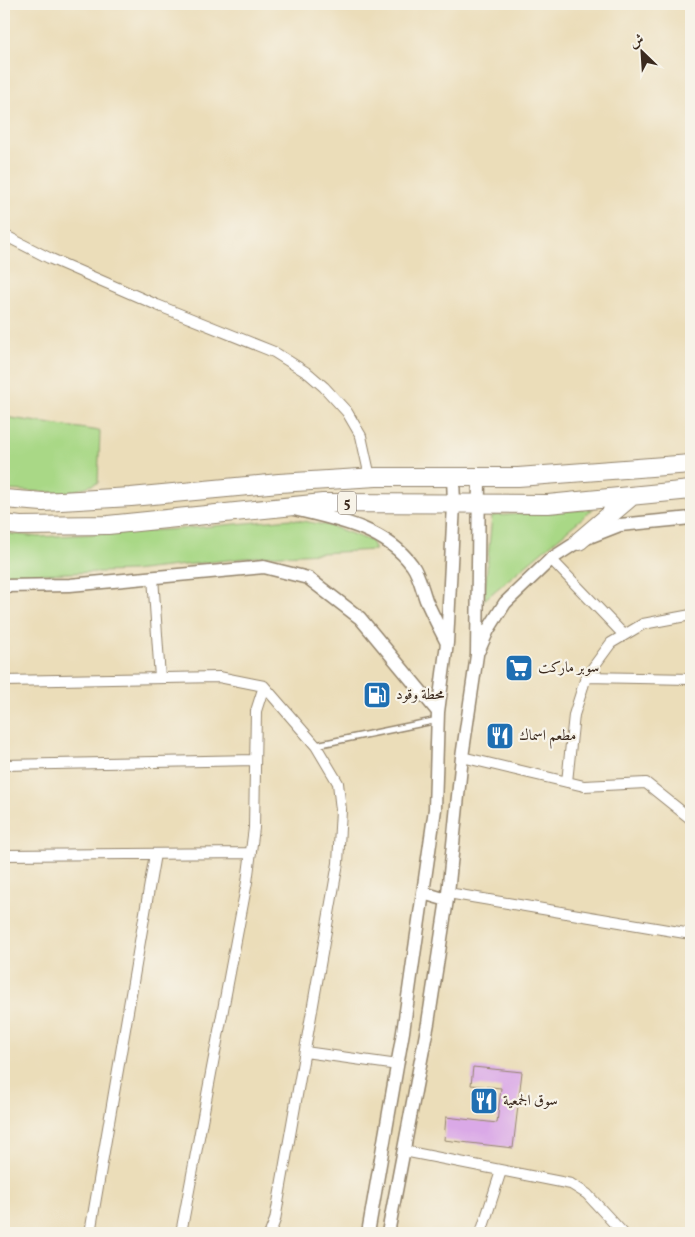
<svg xmlns="http://www.w3.org/2000/svg" width="695" height="1237" font-family="Vollkorn,Amiri,serif">
<rect width="100%" height="100%" fill="#f7f3e8"/>
<filter id="ink" filterUnits="userSpaceOnUse"><feTurbulence type="fractalNoise" baseFrequency=".02" numOctaves="2"/><feDisplacementMap in="SourceGraphic" scale="10" xChannelSelector="R" yChannelSelector="G"/><feConvolveMatrix kernelMatrix="1 2 1 2 8 2 1 2 1" color-interpolation-filters="sRGB"/></filter>
<filter id="wash" filterUnits="userSpaceOnUse"><feTurbulence type="fractalNoise" baseFrequency=".0096" numOctaves="4" result="noise"/><feDisplacementMap in="SourceGraphic" scale="20" xChannelSelector="R" yChannelSelector="G"/><feGaussianBlur stdDeviation="1.12" result="paint"/><feColorMatrix in="noise" values="0 0 0 0 0 0 0 0 0 0 0 0 0 0 0 0 0 1.4 0 .05"/><feComposite in="paint" operator="in"/></filter>
<g filter="url(#wash)">
<rect width="100%" height="100%" fill="#ebddb9"/>
<path fill="#a9d886" stroke="#728152" d="M4 417 100 431 98 483 68 493 4 490Z
M593 509 484 600 492 516Z
M291 519 331 526 371 541 375 550 264 556 132 571 4 575V533L39 537 180 529Z"/>
<g id="blocks">
<path fill="#daa9e7" d="M473 1067 522 1072 513 1148 444 1140 446 1117 497 1123 501 1088 471 1085Z"/>
</g>
</g>
<g filter="url(#ink)">
<use href="#blocks" fill-opacity="0" stroke="#93846c" stroke-width="1"/>
<g fill="none" stroke-linecap="round" stroke-linejoin="round">
<defs>
<path id="service" d="M316 745 438 720"/>
<path id="minor" d="M4 235 49 258 157 305 274 352 309 374 324 387 347 412 361 436 370 477
M551 559 624 635
M153 577 160 678
M586 677 691 679
M4 681 219 677 264 686 316 746 338 783 341 810 338 863 275 1220 270 1233
M462 757 584 786 646 783 691 819
M4 765 255 760
M567 782 574 715 586 677 611 643 643 624 691 615
M4 855 251 853
M448 893 691 934
M305 1052 398 1065
M404 1151 571 1184 587 1194 623 1233
M90 1233 155 854
M181 1233 247 882 254 828 256 711 264 686
M481 1233 501 1171"/>
<path id="tertiary" d="M294 509C336 519 385 528 412 565 419 574 422 589 426 600 432 614 439 627 446 641
M4 586 70 585 264 567 308 578 360 618 438 712
M479 650 488 630 505 603 551 559 579 541 620 525 691 518
M423 893 447 900
M368 1233 403 1032 435 809 438 712 447 643 454 504 453 477
M388 1233 428 1023 448 893 462 757 477 655 479 477"/>
<path id="trunk" d="M4 499 43 502 131 497 279 483 376 477H518L691 464
M4 524 20 526 108 525 323 503 548 504 691 490
M579 541 632 496"/>
</defs>
<use href="#service" stroke="#93846c" stroke-width="8"/>
<use href="#minor" stroke="#93846c" stroke-width="12"/>
<use href="#tertiary" stroke="#93846c" stroke-width="15"/>
<use href="#trunk" stroke="#93846c" stroke-width="20"/>
<use href="#service" stroke="#fff" stroke-width="5"/>
<use href="#minor" stroke="#fff" stroke-width="10"/>
<use href="#tertiary" stroke="#fff" stroke-width="12"/>
<use href="#trunk" stroke="#fff" stroke-width="18"/>
</g>
</g>
<defs>
<symbol id="supermarket-square" viewBox="-11 -11 22 22"><rect x="-9" y="-9" width="18" height="18" rx="4" fill="#1f6fb2" stroke="#f7f3e8"/><path d="M-6-5.5h2.5l.6 2H6L4.5 2H-2.5L-4.4-4H-6ZM-1.5 3.2a1.3 1.3 0 1 0 .1 0ZM3 3.2a1.3 1.3 0 1 0 .1 0Z" fill="#fff"/></symbol>
<symbol id="fuel-square" viewBox="-11 -11 22 22"><rect x="-9" y="-9" width="18" height="18" rx="4" fill="#1f6fb2" stroke="#f7f3e8"/><path d="M-5.5-6h7V0h2V4h1.3V-2.5L3-4.5l.8-.8L6-3V5H2.5V1h-1V6h-7ZM-4.2-4.7v3.2H.2V-4.7Z" fill="#fff"/></symbol>
<symbol id="restaurant-square" viewBox="-11 -11 22 22"><rect x="-9" y="-9" width="18" height="18" rx="4" fill="#1f6fb2" stroke="#f7f3e8"/><path d="M-5-6h1v4h1v-4h1v4h1v-4h1v5L-1.5 .5V6h-2V.5L-5-1ZM5-6V6H3V1.5H1.5Q1.5-4 5-6Z" fill="#fff"/></symbol>
</defs>
<g fill-rule="evenodd">
<use href="#supermarket-square" x="503" y="652" width="32" height="32"/>
<use href="#fuel-square" x="361" y="679" width="32" height="32"/>
<use href="#restaurant-square" x="484" y="720" width="32" height="32"/>
<use href="#restaurant-square" x="468" y="1085" width="32" height="32"/>
</g>
<g text-anchor="middle" dominant-baseline="central" stroke-width="4.5" stroke-linejoin="round" paint-order="stroke">
<rect fill="#f7f3e8" stroke="#73665b" stroke-width="1" x="338" y="491.5" width="18" height="23" rx="4"/>
<g font-size="14" font-weight="bold" fill="#3b2a1e">
<text x="347" y="503">5</text>
</g>
<g font-size="15" fill="#3b2a1e" stroke="#f7f3e8" text-anchor="start">
<text x="538" y="668">سوبر ماركت</text>
<text x="396" y="695">محطة وقود</text>
<text x="519" y="736">مطعم اسماك</text>
<text x="503" y="1101">سوق الجمعية</text>
</g>
</g>
<rect width="695" height="1237" fill="none" stroke="#f7f3e8" stroke-width="20"/>
<g transform="translate(642 52) rotate(335)" stroke="#f7f3e8" stroke-width="4" paint-order="stroke">
<path d="M0-4L9 19L0 12L-9 19Z" fill="#3b2a1e"/>
<text y="-8" font-size="14" font-weight="bold" text-anchor="middle" fill="#3b2a1e">ش</text>
</g>
</svg>
